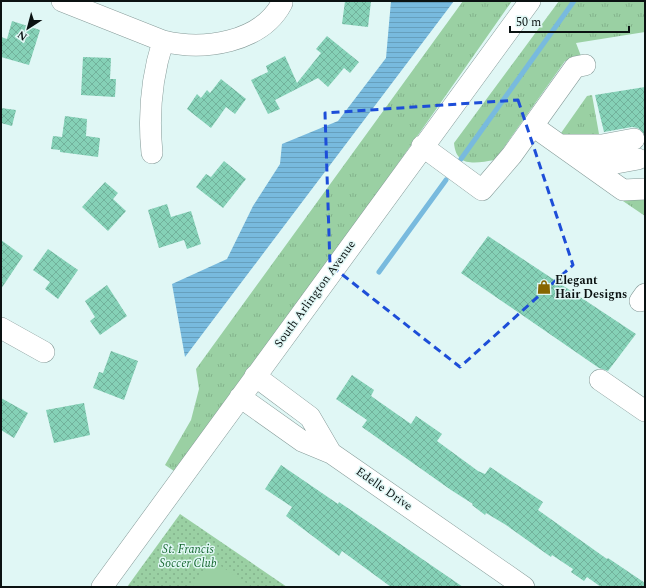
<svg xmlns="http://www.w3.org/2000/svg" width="646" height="588" font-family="Spectral,serif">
<defs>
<pattern id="grass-tufts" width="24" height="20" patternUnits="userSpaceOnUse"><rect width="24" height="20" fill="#9ad0a3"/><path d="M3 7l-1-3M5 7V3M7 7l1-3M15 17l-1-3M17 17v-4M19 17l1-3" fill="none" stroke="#83b28b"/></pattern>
<pattern id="park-dots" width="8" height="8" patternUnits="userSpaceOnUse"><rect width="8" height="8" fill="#9ad0a3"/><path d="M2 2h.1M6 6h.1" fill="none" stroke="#83b28b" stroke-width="1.8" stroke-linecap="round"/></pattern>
<pattern id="water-rules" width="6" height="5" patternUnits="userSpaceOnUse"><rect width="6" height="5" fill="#78bade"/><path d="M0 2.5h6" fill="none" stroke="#669fbd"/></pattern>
<pattern id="building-cross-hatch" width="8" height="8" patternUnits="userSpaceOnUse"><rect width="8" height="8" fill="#85d1b7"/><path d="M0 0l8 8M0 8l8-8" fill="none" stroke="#72b29c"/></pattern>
</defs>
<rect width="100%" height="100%" fill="#e0f7f5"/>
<path fill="url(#grass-tufts)" d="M463 1H512L266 352 177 473 165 465 191 420 199 389 196 369Z
M559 1H645V32L576 43 581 56 578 59 565 61 495 160C476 163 456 168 454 143Z
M592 95 599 134 597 137 570 138 561 133 587 96Z
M645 195V216L617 197Z"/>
<path fill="url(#park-dots)" d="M180 514 287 587H127Z"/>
<path fill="#9ad0a3" d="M212 560 252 587H192Z"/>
<path fill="url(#water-rules)" d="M391 1H454L185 357 172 284 227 259 253 206 280 164 282 144 338 121 386 58Z"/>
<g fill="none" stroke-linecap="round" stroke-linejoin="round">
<path stroke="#78bade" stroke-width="5" d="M461 159 574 1
M379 272 446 180"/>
</g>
<path fill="url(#building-cross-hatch)" d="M345 1H371L368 27 342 24Z
M12 21 40 30 29 65 1 57V37L7 39Z
M327 36 359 62 350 73 344 68 328 87 318 78 275 100 280 109 268 114 251 80 268 72 266 66 285 56 297 83 321 53 316 49Z
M83 57 111 58 110 79H116L115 97 81 95Z
M221 79 246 99 235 114 226 107 211 128 187 109 197 94 201 98 207 90 210 93Z
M645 87V135L638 128 632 127 604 132 595 95Z
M1 108 16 110 12 126 1 123Z
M65 116 87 119 86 136 100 138 98 157 60 152V150L51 149 53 136 62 137Z
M224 161 246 179 223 208 196 187 206 174 211 177Z
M105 182 118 193 113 199 126 211 108 231 82 207Z
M167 204 171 217 191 211 201 244 187 249 184 240 159 248 148 210Z
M488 236 636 334 608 371 599 368 461 273Z
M1 240 23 256 1 289Z
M48 249 78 270 58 299 45 289 50 282 33 270Z
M107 285 127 316 100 335 90 321 95 317 85 301Z
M111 351 138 361 124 400 93 388 99 372 103 373Z
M352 375 374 390 371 396 411 424 416 416 442 434 437 441 478 471 485 474 490 467 543 502 538 510 607 559 608 558 645 583V587H601L587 577 584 581 571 572 573 569 552 555 551 557 506 525 486 513 485 515 472 505 473 504 451 490 362 427 367 420 336 399Z
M1 398 28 413 14 438 1 430Z
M84 403 90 435 54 443 46 410Z
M281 465 338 504 339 502 463 587H391L342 551 339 556 286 516 292 507 265 489Z"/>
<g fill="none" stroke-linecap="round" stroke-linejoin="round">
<defs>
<path id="minor" d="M62 1 163 41C203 51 261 43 282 3
M533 126 623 190 645 189
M562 145H602L634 139
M422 146 482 190 512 155 575 67 585 65
M152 153C148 114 151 79 163 41
M587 159 600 166 638 159
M640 301 645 294
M1 328 44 352
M255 376 310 417 331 453
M600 380 645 411
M240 397 302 441 331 453 524 587
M102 587 530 1"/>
</defs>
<use href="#minor" stroke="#869b99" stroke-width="22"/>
<use href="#minor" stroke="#fff" stroke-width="21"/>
</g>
<path fill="none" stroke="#1d4ed8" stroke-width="3" stroke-dasharray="8 5" stroke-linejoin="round" d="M518 100 573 265 460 367 330 265 325 113Z"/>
<defs>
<symbol id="shop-bare" viewBox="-9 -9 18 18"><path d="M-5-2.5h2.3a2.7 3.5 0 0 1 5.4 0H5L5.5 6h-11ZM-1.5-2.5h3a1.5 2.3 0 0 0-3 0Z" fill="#876601" stroke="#e0f7f5" stroke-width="2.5" paint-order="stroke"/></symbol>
</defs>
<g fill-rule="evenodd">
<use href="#shop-bare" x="534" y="277" width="20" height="20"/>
</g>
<g text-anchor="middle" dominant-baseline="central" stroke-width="3" stroke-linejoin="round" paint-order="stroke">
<g font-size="12" font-weight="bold" fill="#0b1212" stroke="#e0f7f5" text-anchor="start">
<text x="555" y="280">Elegant<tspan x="555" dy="14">Hair Designs</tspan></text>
</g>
<g font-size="12" fill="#0b1212" stroke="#e0f7f5">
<text transform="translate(315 294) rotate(-54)">South Arlington Avenue</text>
<text transform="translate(384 489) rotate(35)">Edelle Drive</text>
</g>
<g font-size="12" font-style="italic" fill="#176831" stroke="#e0f7f5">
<text x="188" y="549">St. Francis<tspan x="188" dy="14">Soccer Club</tspan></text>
</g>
</g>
<rect width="646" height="588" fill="none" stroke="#0b1212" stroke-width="4"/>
<g transform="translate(28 28) rotate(216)" stroke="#e0f7f5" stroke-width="3" paint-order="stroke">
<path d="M0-3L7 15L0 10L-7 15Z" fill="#0b1212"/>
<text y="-6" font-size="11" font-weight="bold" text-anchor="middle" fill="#0b1212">N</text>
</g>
<path d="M510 26v6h119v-6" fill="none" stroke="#0b1212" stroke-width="2"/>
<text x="516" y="26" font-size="12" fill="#0b1212" stroke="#e0f7f5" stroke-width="3" paint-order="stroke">50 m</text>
</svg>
